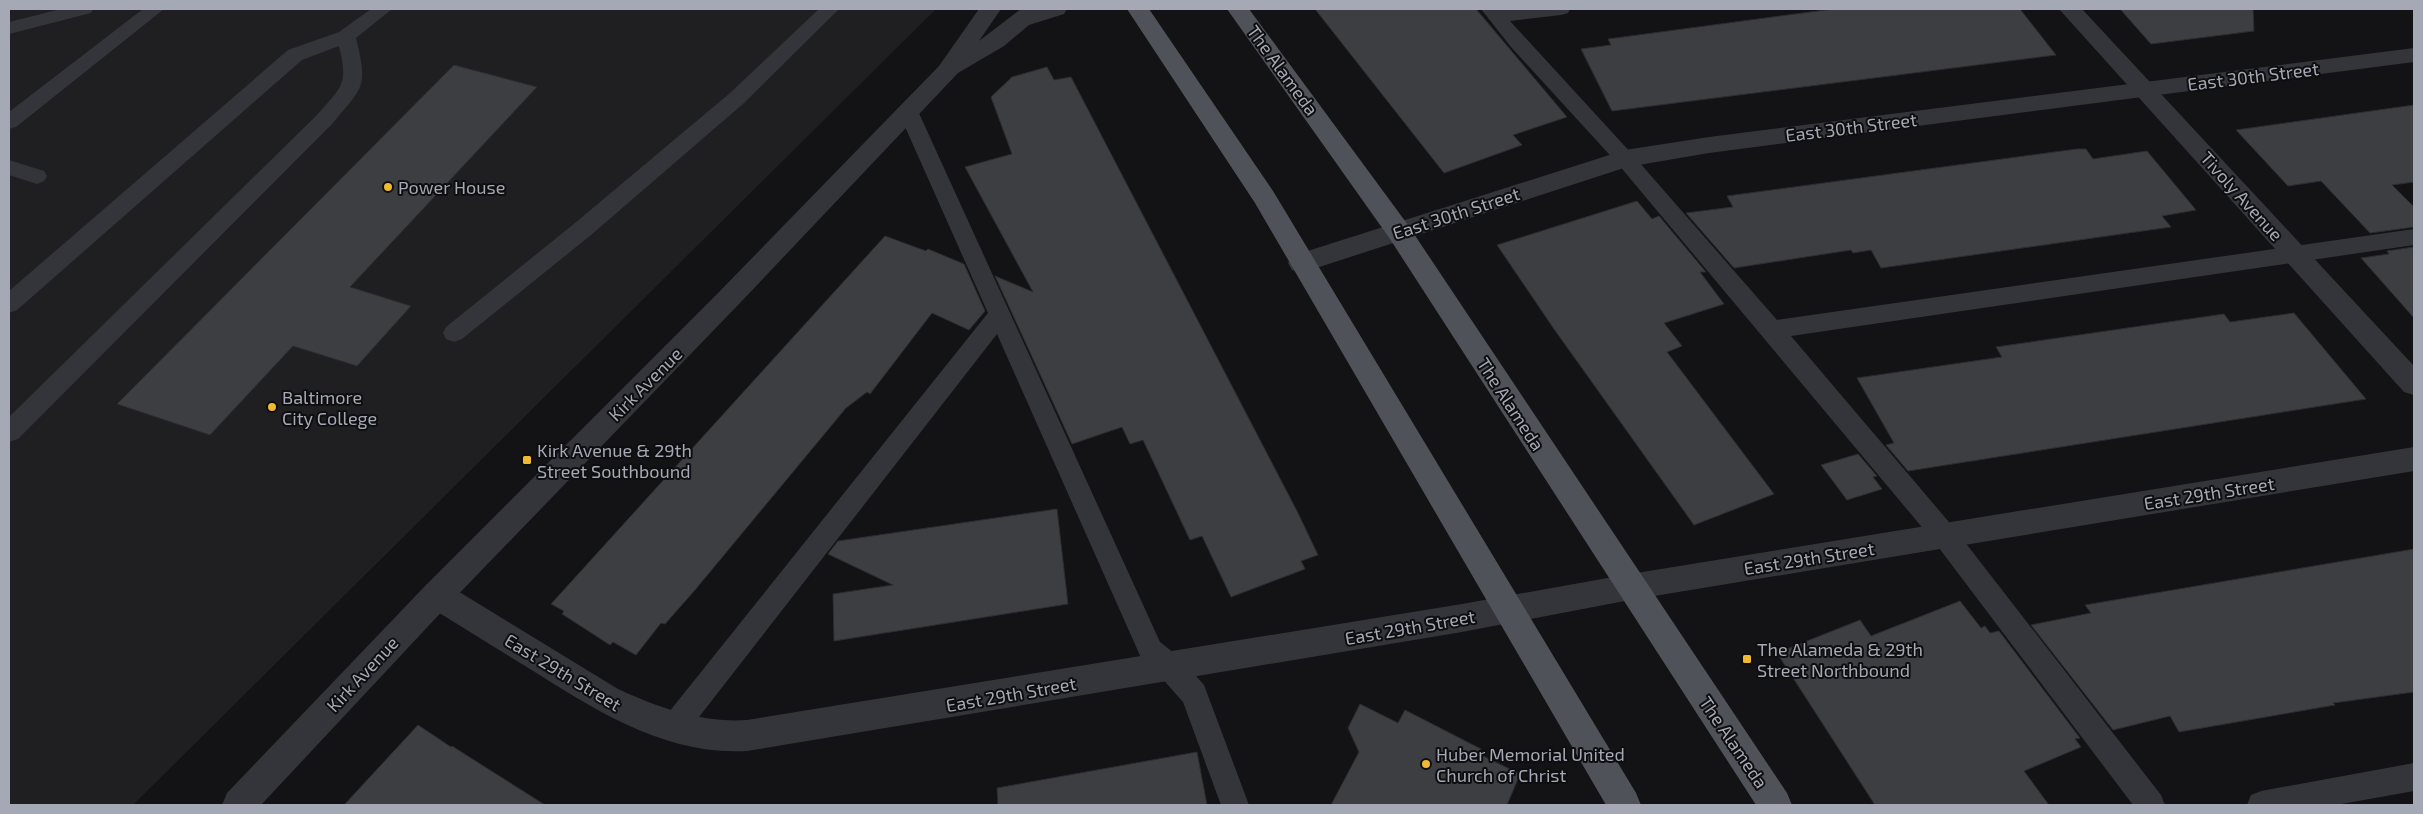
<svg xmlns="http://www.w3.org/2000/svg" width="2423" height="814" font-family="'Exo 2',sans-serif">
<rect width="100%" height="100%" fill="#131315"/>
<path fill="#1f1f22" d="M9 9H936L133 805H9Z"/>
<path fill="#3d3e42" stroke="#2d2d31" d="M1315 9H1476L1567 117 1513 135 1522 145 1444 173Z
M1833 9H2020L2056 55 1612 111 1581 49 1611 45 1608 39Z
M2120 9H2253L2254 31 2151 44Z
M454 65 537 87 350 287 411 306 357 366 293 346 210 435 117 404Z
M1047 67 1054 80 1071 77 1298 513 1318 555 1301 561 1305 569 1231 597 1202 536 1190 540 1143 440 1130 444 1122 427 1072 444 995 276 1033 292 965 167 1012 154 991 97 1012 77Z
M2414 105V182L2392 185 2414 207V227L2370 233 2321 181 2288 186 2236 130Z
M2077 149H2086L2093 159 2147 151 2196 210 2162 216 2171 227 1881 268 1871 250 1853 253 1851 250 1734 268 1686 213 1733 207 1727 196Z
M1637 201 1652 219 1659 216 1706 272H1700L1724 304 1664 323 1682 346 1667 352 1774 494 1694 525 1554 329 1497 245Z
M885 236 926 251 928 249 964 264 985 311 969 330 932 313 870 394 867 392 846 408 695 590 665 624 661 623 636 655 613 642 610 645 562 614 564 611 551 604Z
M2414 247V318L2361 258 2389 254 2387 251Z
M2294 313 2366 399 1908 471 1886 445 1894 443 1857 378 2002 357 1996 347 2224 314 2230 322Z
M1858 454 1877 476 1873 477 1882 489 1847 500 1821 465Z
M1057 509 1068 604 834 641 833 594 893 585 828 554 838 541Z
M2414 549V692L2333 703 2335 705 2179 732 2170 716 2113 730 2031 625 2091 613 2085 605Z
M1960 601 1981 628 1985 626 1990 633 1999 631 2080 738 2075 739 2081 747 2024 771 2049 805H1875L1777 653 1860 620 1871 636Z
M1360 704 1398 723 1405 710 1481 749 1479 754 1520 774 1507 805H1331L1359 752 1348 728Z
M418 725 451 747 452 746 545 805H344Z
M1197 752 1207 805H998L997 788Z"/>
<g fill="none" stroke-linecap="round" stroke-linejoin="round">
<path fill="#34353a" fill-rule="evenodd" d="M61 9H93L91 13 9 34V22Z
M143 9H164L16 127 9 129V112Z
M371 9H392L356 38C368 88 364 86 332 124L18 439 9 442V417L318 114C343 85 348 85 339 46L302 60 17 310 9 313V291L288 50 339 32Z
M819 9H839L744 103 591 235 462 339 454 342 446 339 443 333 446 327 575 223 730 93Z
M1481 9H1570L1568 13 1561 15 1510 21 1632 154 1777 320 2414 229V245L1791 336 1954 528 2161 795 2165 805H2133L1936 544 1618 164 1511 47Z
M908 104 915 106 918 111 1160 642 1180 658 1204 685 1249 805H1221L1183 702 1160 676 1142 660 997 334 685 735 675 739 665 735 661 726 665 717 988 313 898 111 901 106Z
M9 160 44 171 47 176 44 181 37 184 9 175Z
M2414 763V791L2336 805H2247L2251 795 2261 791Z"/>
<path fill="#34353a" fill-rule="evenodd" d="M2414 48V62L1709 153 1627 167 1301 273 1292 270 1288 263 1292 256 1625 150 1709 137Z
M2414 447V471L1630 600 1462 632 747 751C666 756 595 710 530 669 495 648 461 626 426 605L422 595 426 585 437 581 448 585 618 689C659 708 702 723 747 720L1462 604 1630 574Z"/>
<path fill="#34353a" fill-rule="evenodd" d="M979 9H1001L979 41 1021 9H1067L1064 14 1029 25 1004 46 958 73 739 304 448 605 261 805H222L227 793 426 585 721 290 939 66Z
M2059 9H2082L2414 366V395L2404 392Z"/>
<path fill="#505259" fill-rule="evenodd" d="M1127 9H1149L1273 191 1636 793 1641 805H1606L1255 203Z
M1227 9H1249L1408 225 1787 793 1792 805H1756L1390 239Z"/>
</g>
<g fill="#efb931" stroke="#0e0e10" stroke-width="2">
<circle cx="388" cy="187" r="5"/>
<circle cx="272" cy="407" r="5"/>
<rect x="522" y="455" width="10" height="10" rx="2.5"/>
<rect x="1742" y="654" width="10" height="10" rx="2.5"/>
<circle cx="1426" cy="764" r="5"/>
</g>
<g text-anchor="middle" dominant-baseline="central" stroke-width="4" stroke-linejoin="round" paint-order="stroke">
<g font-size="18" fill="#a5a9b5" stroke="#0e0e10">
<text transform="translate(1283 70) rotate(54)">The Alameda</text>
<text transform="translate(2253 76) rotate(-7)">East 30th Street</text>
<text transform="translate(1851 127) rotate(-7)">East 30th Street</text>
<text transform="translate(2242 196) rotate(48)">Tivoly Avenue</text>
<text transform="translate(1456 213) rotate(-18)">East 30th Street</text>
<text transform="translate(645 384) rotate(-45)">Kirk Avenue</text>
<text transform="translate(1511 404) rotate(57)">The Alameda</text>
<text transform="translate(2209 493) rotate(-9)">East 29th Street</text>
<text transform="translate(1809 558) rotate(-9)">East 29th Street</text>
<text transform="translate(1410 627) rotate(-10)">East 29th Street</text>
<text transform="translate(563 672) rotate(31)">East 29th Street</text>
<text transform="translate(362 674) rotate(-47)">Kirk Avenue</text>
<text transform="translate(1011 694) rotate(-10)">East 29th Street</text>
<text transform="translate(1734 742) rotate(56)">The Alameda</text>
</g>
<g font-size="18" fill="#a5a9b5" stroke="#0e0e10" text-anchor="start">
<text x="398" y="187">Power House</text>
<text x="282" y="397">Baltimore<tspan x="282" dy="21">City College</tspan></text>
<text x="537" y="450">Kirk Avenue &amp; 29th<tspan x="537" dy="21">Street Southbound</tspan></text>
<text x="1757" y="649">The Alameda &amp; 29th<tspan x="1757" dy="21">Street Northbound</tspan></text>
<text x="1436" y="754">Huber Memorial United<tspan x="1436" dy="21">Church of Christ</tspan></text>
</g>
</g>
<rect width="2423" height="814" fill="none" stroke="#a5a9b5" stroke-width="20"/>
</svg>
